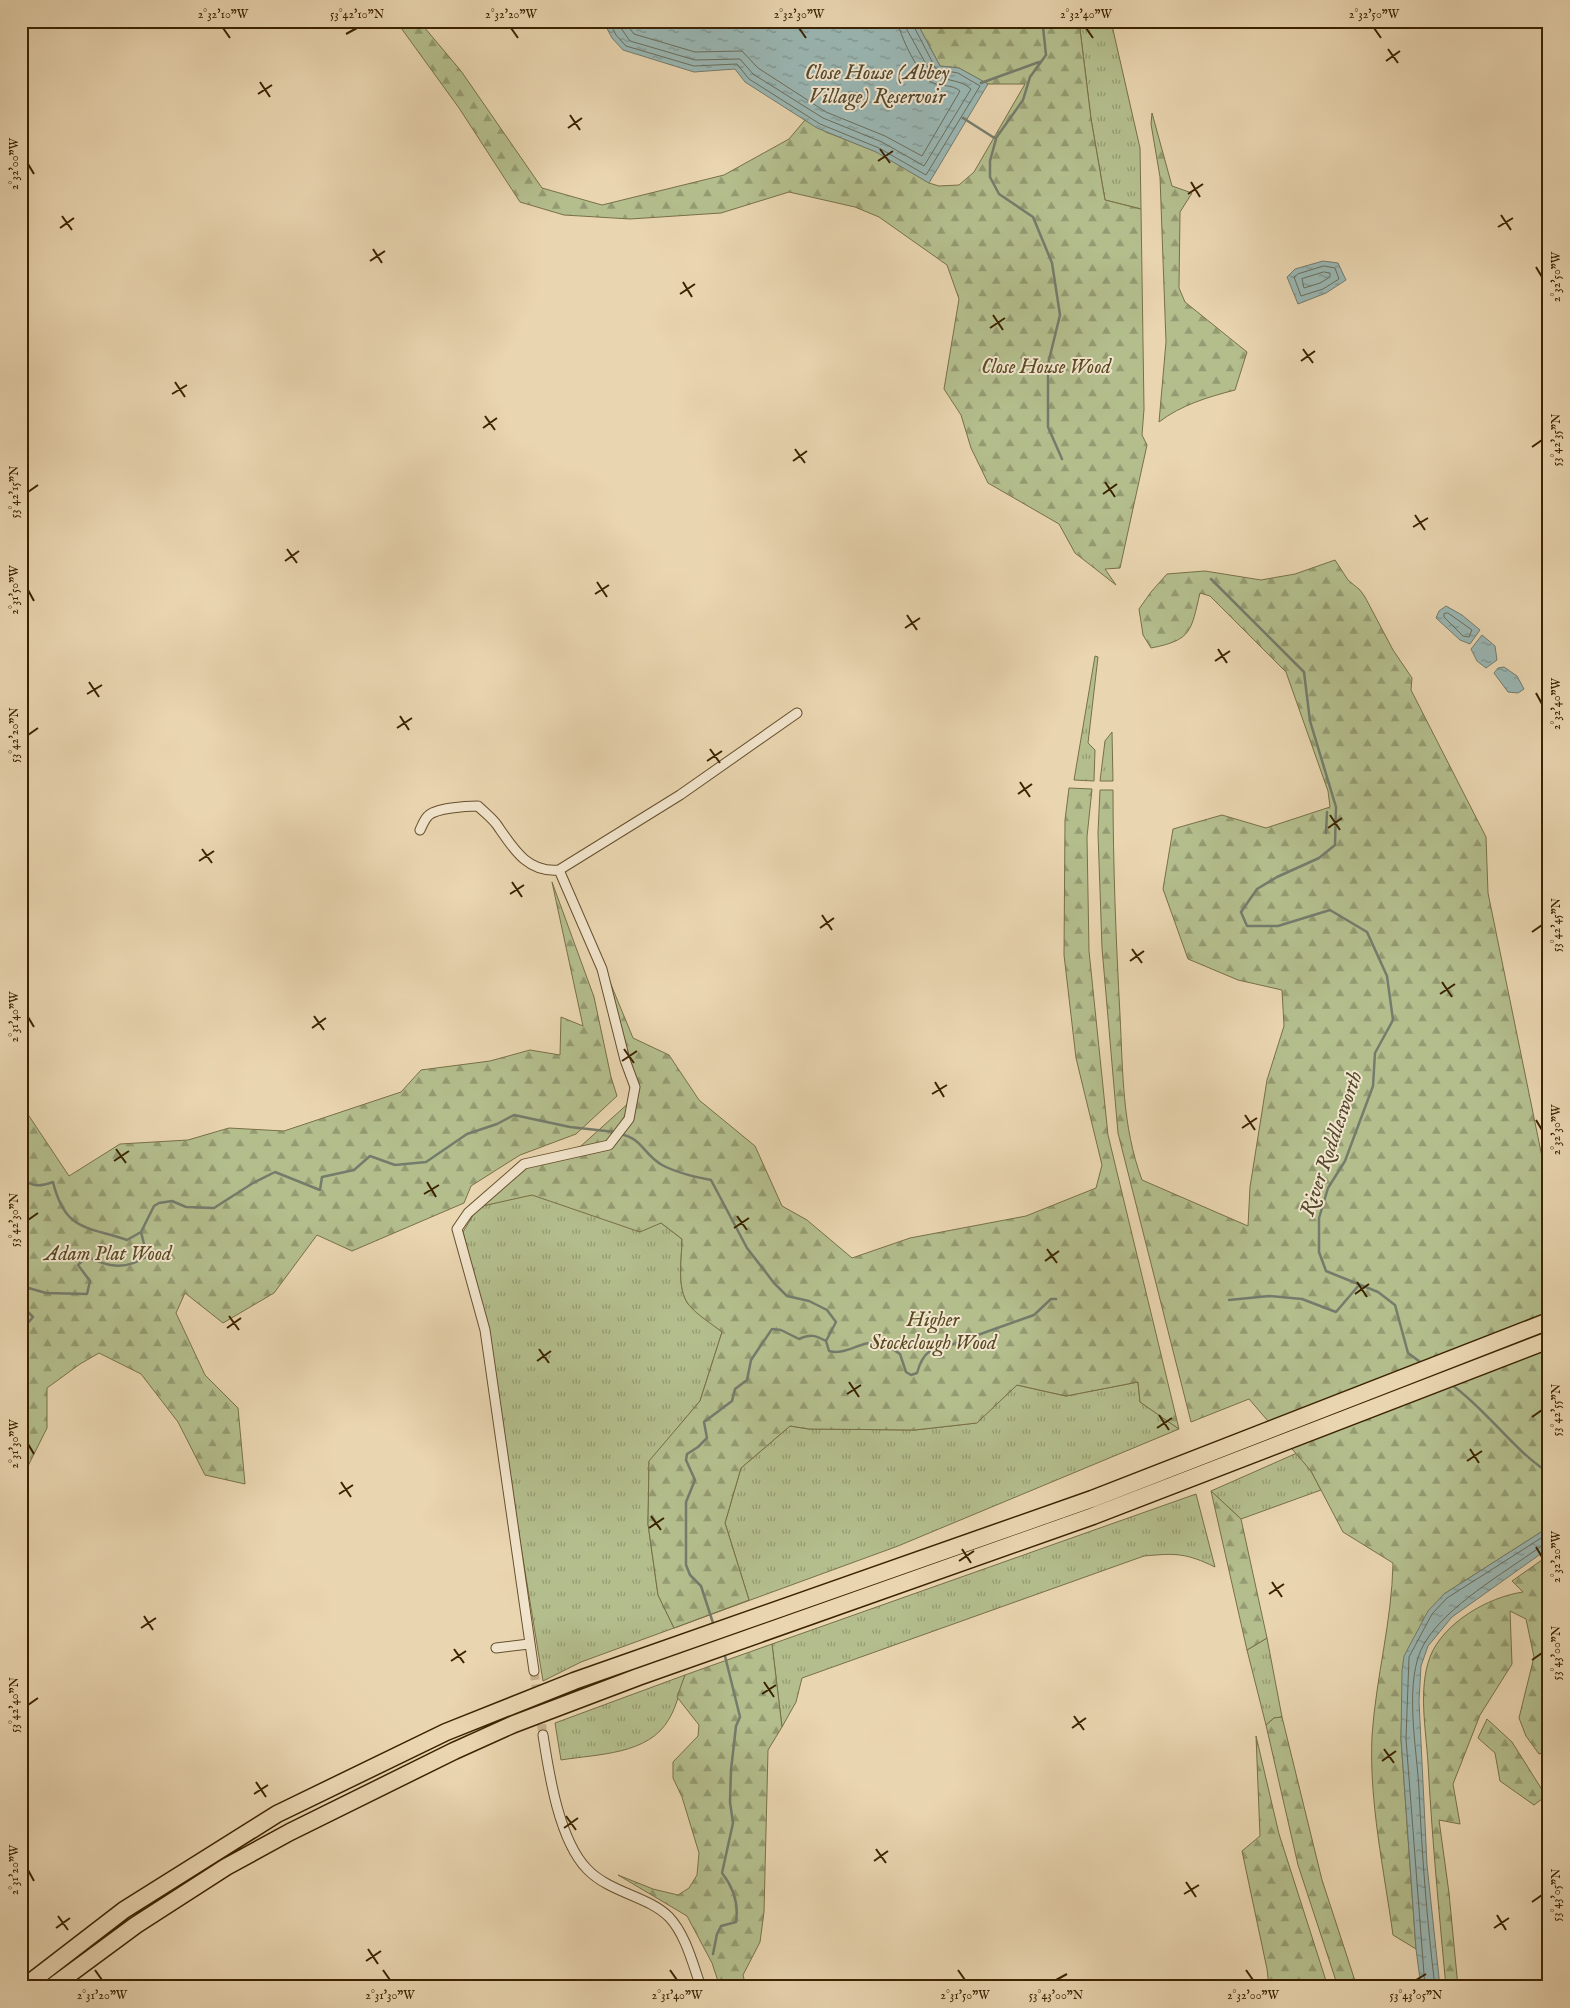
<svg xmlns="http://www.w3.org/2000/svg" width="1570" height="2008" font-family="'IM FELL English',serif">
<defs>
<pattern id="grass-tufts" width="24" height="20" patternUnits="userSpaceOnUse" patternTransform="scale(1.25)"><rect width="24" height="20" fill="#b4be8d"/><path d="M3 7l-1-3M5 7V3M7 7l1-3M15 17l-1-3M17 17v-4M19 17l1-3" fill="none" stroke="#949a71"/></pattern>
<pattern id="forest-firs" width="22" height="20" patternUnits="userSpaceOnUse" patternTransform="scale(1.25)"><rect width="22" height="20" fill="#b4be8d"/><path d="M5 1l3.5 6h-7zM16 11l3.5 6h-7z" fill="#949a71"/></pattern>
<pattern id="water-ripples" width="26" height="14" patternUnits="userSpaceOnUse" patternTransform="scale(1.25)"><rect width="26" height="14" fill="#9ab7b4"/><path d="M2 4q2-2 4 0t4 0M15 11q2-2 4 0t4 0" fill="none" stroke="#7f9490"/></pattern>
</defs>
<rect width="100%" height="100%" fill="#e9d5b0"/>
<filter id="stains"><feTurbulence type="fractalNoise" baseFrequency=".004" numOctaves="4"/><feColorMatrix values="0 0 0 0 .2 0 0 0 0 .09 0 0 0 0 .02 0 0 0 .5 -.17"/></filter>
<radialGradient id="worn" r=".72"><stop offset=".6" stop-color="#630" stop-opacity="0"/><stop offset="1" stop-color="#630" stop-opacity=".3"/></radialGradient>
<path fill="url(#grass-tufts)" stroke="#787046" d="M1079 21H1111L1140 148 1141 209 1105 200 1091 119Z
M1095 656 1098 657 1088 743 1095 750 1094 781 1074 780Z
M1112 732 1113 781H1100L1105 741Z
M532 1194 586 1211 661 1223 682 1239C682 1258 676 1289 689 1305 698 1315 712 1323 722 1332L700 1401 649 1462 648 1524 658 1595 674 1628 749 1600 725 1523 741 1468 790 1426 809 1429 915 1430 976 1423 1017 1385 1066 1396 1138 1382 1140 1402 1179 1429 898 1546 581 1662 543 1681 481 1303 463 1232 478 1207Z
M1297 1453 1311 1471 1321 1490 1241 1519 1211 1491Z
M1196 1494 1215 1567C1186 1553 1176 1553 1144 1556L802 1678 796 1702 782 1727 772 1644Z
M1267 1638 1282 1717 1274 1718 1266 1725 1247 1650Z
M685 1675C680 1689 677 1706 669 1719 649 1755 597 1754 561 1760L555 1723Z"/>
<path fill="url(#forest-firs)" stroke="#787046" d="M396 21H419L461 71 542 188 602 205 724 175 789 139 805 120 826 132 877 152 929 183 939 186 959 185 974 172 1025 84H988L959 68 940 66 916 21H1079L1091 119 1105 200 1141 209 1144 409 1142 435 1147 445 1120 568 1105 569 1116 585 1075 553 1059 524 988 483 971 448 961 415 944 389 959 299 947 265 879 217 855 207 789 192 721 213 630 219 564 215 520 202 459 108Z
M1152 113 1172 186 1192 193 1180 212 1179 288 1185 302 1247 352 1235 390C1208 397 1181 405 1159 422L1166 342 1160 177 1151 124Z
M1335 560 1348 580 1360 590 1365 597 1393 650 1412 678 1411 690 1486 837 1488 893 1549 1191V1527L1444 1594 1402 1705 1401 1739 1416 1949 1393 1935C1384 1870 1369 1802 1372 1736 1376 1677 1392 1621 1393 1563L1343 1532 1311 1471 1249 1399 1191 1422 1118 1133 1102 948 1098 833 1100 790H1113C1113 865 1116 940 1120 1015 1123 1072 1122 1126 1142 1180L1248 1226 1250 1187 1267 1080 1284 1026 1282 990 1238 980 1188 959 1163 889 1173 829 1222 815 1266 828 1330 807 1328 791 1286 672 1210 596 1200 593C1191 631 1192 640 1151 648L1143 635 1139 609 1151 592 1167 574 1205 571 1261 580 1295 574Z
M1069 788 1092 789 1087 837 1089 951 1108 1135 1179 1429 1140 1402 1138 1382 1066 1396 1017 1385 977 1423 915 1430 809 1429 790 1426 741 1468 725 1523 749 1600 674 1628 658 1595 648 1524 649 1461 700 1401 722 1332C712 1324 697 1315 689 1305 676 1289 682 1258 682 1239L661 1223 640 1232 532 1195 478 1207 527 1167 581 1146 632 1100 633 1077 571 887 633 1038 669 1055 699 1100 755 1146 782 1206 807 1220 852 1258 910 1238 1026 1216 1096 1188 1102 1165 1076 1058 1064 955 1065 820Z
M552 882 594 997 611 1077 617 1096 576 1134 520 1155 471 1186 464 1203 352 1251 317 1235 274 1293 223 1323 185 1293 176 1313 205 1375 238 1408 245 1484 205 1475 178 1422 141 1374 99 1353 80 1364 47 1388V1428L21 1480V1104L69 1176 120 1144 188 1140 229 1128 284 1131 401 1092 421 1070 490 1061 530 1050 560 1055 561 1017 583 1026Z
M1211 1491 1241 1519 1267 1638 1247 1650Z
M1549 1555V1750L1539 1754 1526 1736 1519 1718 1534 1657 1526 1619 1510 1611 1512 1664 1480 1715 1453 1784 1460 1824 1439 1820 1449 1893 1458 1987H1446C1439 1912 1432 1838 1428 1763 1426 1730 1418 1689 1430 1657 1443 1623 1488 1597 1523 1592L1512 1581Z
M772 1644 782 1727 768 1750 764 1912 760 1942 743 1975 746 1987H720L712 1963 687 1916 618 1875 653 1889 678 1895 689 1888 697 1875 699 1853 682 1797 673 1778V1762L698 1736 699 1725 677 1697 685 1675Z
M1282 1717 1322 1880 1357 1987H1338L1298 1865 1266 1725 1274 1718Z
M1487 1719 1512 1742 1546 1796 1534 1805 1500 1781 1495 1753 1478 1738Z
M1256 1736 1279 1834 1328 1987H1269L1267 1969 1242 1851 1260 1836Z"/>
<path fill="url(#water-ripples)" stroke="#747c6c" d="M603 21H916L940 66 959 68 988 84 929 183 876 152 817 128 745 82 735 69 694 72 623 50 612 38Z
M1323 261 1338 263 1346 280 1326 293 1298 304 1287 277 1295 269Z
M1446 606 1462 615 1480 630 1470 644 1460 640 1436 618 1439 611Z
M1482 635 1495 646 1497 660 1486 668 1477 661 1471 649Z
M1504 667 1517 676 1524 689 1518 693 1508 692 1494 673 1498 668Z
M1549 1527V1548L1452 1617 1428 1646 1421 1666 1419 1701 1427 1865 1440 1987H1421L1416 1949 1401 1739 1402 1671 1404 1656 1428 1611 1444 1594Z"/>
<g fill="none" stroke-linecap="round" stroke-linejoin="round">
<path stroke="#6a6d5a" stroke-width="1" d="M609 21 616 35 626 46 694 66 737 64 749 79 820 124 879 148 926 175 980 86 958 73 936 69 911 21
M616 21 630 41 695 60 740 59 753 74 823 118 882 142 924 166 971 89C959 78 943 82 931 73L906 28 905 21
M624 21 634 34 695 52 742 51 758 68 826 112 885 136 922 156 960 91C952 84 941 87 931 82 920 77 898 33 898 21
M1324 266 1335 268 1339 279 1323 289 1301 296 1294 277 1298 274Z
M1324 272 1330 273V277L1320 283 1304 288 1302 279Z
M1448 613 1472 630 1469 637 1463 636 1444 617V614Z
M1425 1987 1406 1739 1409 1657 1432 1614 1447 1598 1549 1533
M1435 1987C1427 1921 1422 1856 1419 1790 1417 1749 1403 1680 1424 1644 1446 1606 1504 1573 1540 1547L1549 1544"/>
<path stroke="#747c6c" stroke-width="2.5" d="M981 83 1039 62
M963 118 996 139 990 161V177L999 194 1033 217 1052 263 1060 315 1048 364V427L1062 459
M996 138 1023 100 1030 77 1046 55 1043 27 1047 21
M1211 579 1304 672 1310 721 1336 807 1335 845 1319 858 1277 877 1257 889 1241 912 1247 926H1278L1330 910 1367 932 1387 976 1393 1020 1375 1053 1373 1086 1345 1161 1328 1188 1319 1218V1252L1326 1271 1378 1292 1395 1305 1408 1353 1423 1364
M1326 833 1327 812
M620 1134C642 1138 644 1155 662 1165 677 1173 695 1177 711 1180L747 1248 774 1283 787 1296 809 1301 827 1310 836 1322 826 1341
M21 1178C33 1187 39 1187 53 1182 65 1231 86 1226 127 1240L141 1232
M141 1232 154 1206 159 1203 172 1201 186 1207 214 1208 253 1183 275 1172 320 1190 322 1177 354 1170 370 1156 395 1165 426 1162 467 1134 497 1124 514 1115 570 1127 615 1132
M21 1295 25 1287 46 1293 87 1294 90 1281 78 1265 87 1256C108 1268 127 1270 147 1256L141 1232
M1229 1300 1269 1296 1302 1299 1336 1312 1359 1285
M21 1305 33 1317 21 1331
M1452 1385C1488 1411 1512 1449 1549 1473
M714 1626 701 1586 690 1575 686 1565V1502L695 1480 686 1460 687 1454 698 1447 707 1438 704 1422 732 1401 735 1389 747 1380 751 1360 772 1329 781 1330 799 1339C811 1334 815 1335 826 1341L829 1351C846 1356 861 1340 879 1343 886 1344 894 1350 900 1354L906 1372 911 1375 917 1373C927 1336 949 1352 975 1336L1034 1315 1051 1299H1056
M713 1954 717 1934 721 1926 736 1922C739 1903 733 1887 722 1873L733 1823 730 1802 731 1770 736 1726 740 1717 724 1652"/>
<path stroke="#c6b18d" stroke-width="9" stroke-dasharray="9 4.5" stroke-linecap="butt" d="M534 1671 543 1735"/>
<defs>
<path id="minor" d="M420 830C422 826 424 820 428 816 435 808 467 806 478 806 484 812 492 818 497 825 513 848 527 873 559 870L680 795 797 713
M496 1648 529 1644
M534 1671 485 1330 457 1229 468 1213 524 1164 609 1145 629 1119 635 1087 625 1060 602 969 559 870
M543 1735C549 1774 559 1840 587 1869 610 1893 648 1896 669 1917 686 1935 693 1965 701 1987"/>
<path id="motorway" d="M24 1987 124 1910 277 1814 446 1732 574 1681 1092 1499 1549 1321
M52 1987 136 1925 226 1867 290 1832 454 1751 514 1724 638 1677 1093 1516 1549 1340"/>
</defs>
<use href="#minor" stroke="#66502c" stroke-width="11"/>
<use href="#motorway" stroke="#3b2300" stroke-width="19"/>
<use href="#minor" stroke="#f1e4cc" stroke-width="9"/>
<use href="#motorway" stroke="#e9d5b0" stroke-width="16"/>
</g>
<path fill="none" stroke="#3b2300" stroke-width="2" d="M223 28 230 38M511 28 518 38M799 28 806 38M1086 28 1093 38M1374 28 1381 38M346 34 357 28M1388 49 1398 63M1386 61 1400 51M260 82 270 97M258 94 272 85M570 115 580 130M568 128 582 118M880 149 890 163M878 161 893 151M28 164 34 174M1191 182 1200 197M1188 194 1203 184M1501 215 1511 230M62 216 72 230M1498 227 1513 218M60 228 74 218M373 249 382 263M370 261 385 251M1536 267 1542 277M683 282 692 297M680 294 695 284M993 315 1003 330M990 328 1005 318M1303 349 1313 363M1301 361 1315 351M175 382 185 397M172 394 187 385M485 416 495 430M483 428 497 418M1532 447 1542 440M795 449 805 463M793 461 807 451M1105 482 1115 497M28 492 38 485M1103 494 1117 484M1415 515 1425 530M1413 527 1428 518M287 549 297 563M285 561 299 551M597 582 607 597M28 590 34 601M595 594 609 585M907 615 917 630M905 628 920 618M1218 649 1227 663M1215 661 1230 651M89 682 99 697M1536 693 1542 704M87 694 102 685M400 716 409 730M397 728 412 718M28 735 38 728M710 749 720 763M707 761 722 751M1020 782 1030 797M1018 794 1032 784M1330 815 1340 830M1328 828 1342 818M202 849 212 863M199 861 214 851M512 882 522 897M510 894 524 885M822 915 832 930M820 928 834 918M1532 932 1542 925M1132 949 1142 963M1130 961 1144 951M1442 982 1452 997M1440 994 1455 984M314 1016 324 1030M28 1017 34 1027M312 1028 326 1018M624 1049 634 1063M622 1061 637 1051M935 1082 944 1097M932 1094 947 1085M1245 1115 1255 1130M1536 1120 1542 1130M1242 1128 1257 1118M116 1149 126 1163M114 1161 129 1151M427 1182 436 1197M424 1194 439 1185M737 1216 747 1230M28 1220 38 1213M734 1228 749 1218M1047 1249 1057 1263M1045 1261 1059 1251M1357 1282 1367 1297M1355 1294 1369 1284M229 1316 239 1330M227 1328 241 1318M539 1349 549 1363M537 1361 551 1351M849 1382 859 1397M847 1394 861 1385M1159 1415 1169 1430M1532 1417 1542 1410M1157 1428 1172 1418M28 1444 34 1454M1470 1449 1479 1463M1467 1461 1482 1451M341 1482 351 1497M339 1494 353 1485M651 1516 661 1530M649 1528 664 1518M1536 1547 1542 1557M962 1549 971 1563M959 1561 974 1551M1272 1582 1282 1597M1269 1594 1284 1584M144 1616 153 1630M141 1628 156 1618M454 1649 464 1663M1532 1660 1542 1653M451 1661 466 1651M764 1682 774 1697M762 1694 776 1685M28 1705 38 1698M1074 1716 1084 1730M1072 1728 1086 1718M1384 1749 1394 1763M1382 1761 1396 1751M256 1782 266 1797M254 1794 268 1785M566 1816 576 1830M564 1828 578 1818M876 1849 886 1863M874 1861 888 1851M28 1870 34 1881M1186 1882 1196 1897M1184 1894 1199 1885M1532 1902 1542 1895M1497 1915 1506 1930M58 1916 68 1930M56 1928 70 1918M1494 1928 1509 1918M368 1949 378 1964M366 1961 381 1951M95 1970 102 1980M383 1970 390 1980M670 1970 677 1980M958 1970 965 1980M1246 1970 1253 1980M1056 1980 1067 1974M1416 1980 1426 1974"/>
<g text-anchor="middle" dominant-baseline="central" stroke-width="4" stroke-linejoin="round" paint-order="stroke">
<g font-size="20" font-style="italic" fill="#594a23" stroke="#f1e4cc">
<text x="1046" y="367">Close House Wood</text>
<text x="108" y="1254">Adam Plat Wood</text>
<text x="933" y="1320">Higher<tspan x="933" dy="23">Stockclough Wood</tspan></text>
</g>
<g font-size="21" font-style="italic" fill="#53482d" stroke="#f1e4cc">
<text x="877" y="73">Close House (Abbey<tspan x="877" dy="24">Village) Reservoir</tspan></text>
<text transform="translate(1332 1144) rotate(-71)">River Roddlesworth</text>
</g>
</g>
<rect width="1570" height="2008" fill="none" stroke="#e9d5b0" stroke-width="55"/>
<rect x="28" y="28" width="1514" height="1952" fill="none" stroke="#3b2300" stroke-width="2"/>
<g font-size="12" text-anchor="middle" fill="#3b2300">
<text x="223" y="18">2°32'10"W</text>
<text x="357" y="18">53°42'10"N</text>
<text x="511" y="18">2°32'20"W</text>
<text x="799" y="18">2°32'30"W</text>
<text x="1086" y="18">2°32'40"W</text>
<text x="1374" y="18">2°32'50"W</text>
<text transform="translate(14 164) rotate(-90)" y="4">2°32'00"W</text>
<text transform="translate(1556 277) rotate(-90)" y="4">2°32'50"W</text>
<text transform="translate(1556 440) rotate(-90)" y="4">53°42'35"N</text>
<text transform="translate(14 492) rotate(-90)" y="4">53°42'15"N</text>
<text transform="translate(14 590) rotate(-90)" y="4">2°31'50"W</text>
<text transform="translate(1556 704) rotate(-90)" y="4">2°32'40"W</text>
<text transform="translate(14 735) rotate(-90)" y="4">53°42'20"N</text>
<text transform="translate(1556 925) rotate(-90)" y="4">53°42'45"N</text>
<text transform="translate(14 1017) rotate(-90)" y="4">2°31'40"W</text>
<text transform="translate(1556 1130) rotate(-90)" y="4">2°32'30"W</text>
<text transform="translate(14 1220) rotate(-90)" y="4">53°42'30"N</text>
<text transform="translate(1556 1410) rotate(-90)" y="4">53°42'55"N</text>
<text transform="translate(14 1444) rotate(-90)" y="4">2°31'30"W</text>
<text transform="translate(1556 1557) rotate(-90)" y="4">2°32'20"W</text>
<text transform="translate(1556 1653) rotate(-90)" y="4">53°43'00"N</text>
<text transform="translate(14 1705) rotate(-90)" y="4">53°42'40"N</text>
<text transform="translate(14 1870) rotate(-90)" y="4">2°31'20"W</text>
<text transform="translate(1556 1895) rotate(-90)" y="4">53°43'05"N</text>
<text x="102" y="1999">2°31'20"W</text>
<text x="390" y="1999">2°31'30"W</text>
<text x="677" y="1999">2°31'40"W</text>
<text x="965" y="1999">2°31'50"W</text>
<text x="1056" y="1999">53°43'00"N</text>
<text x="1253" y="1999">2°32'00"W</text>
<text x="1416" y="1999">53°43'05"N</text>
</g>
<rect width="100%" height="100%" filter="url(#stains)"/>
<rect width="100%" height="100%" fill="url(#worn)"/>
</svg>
